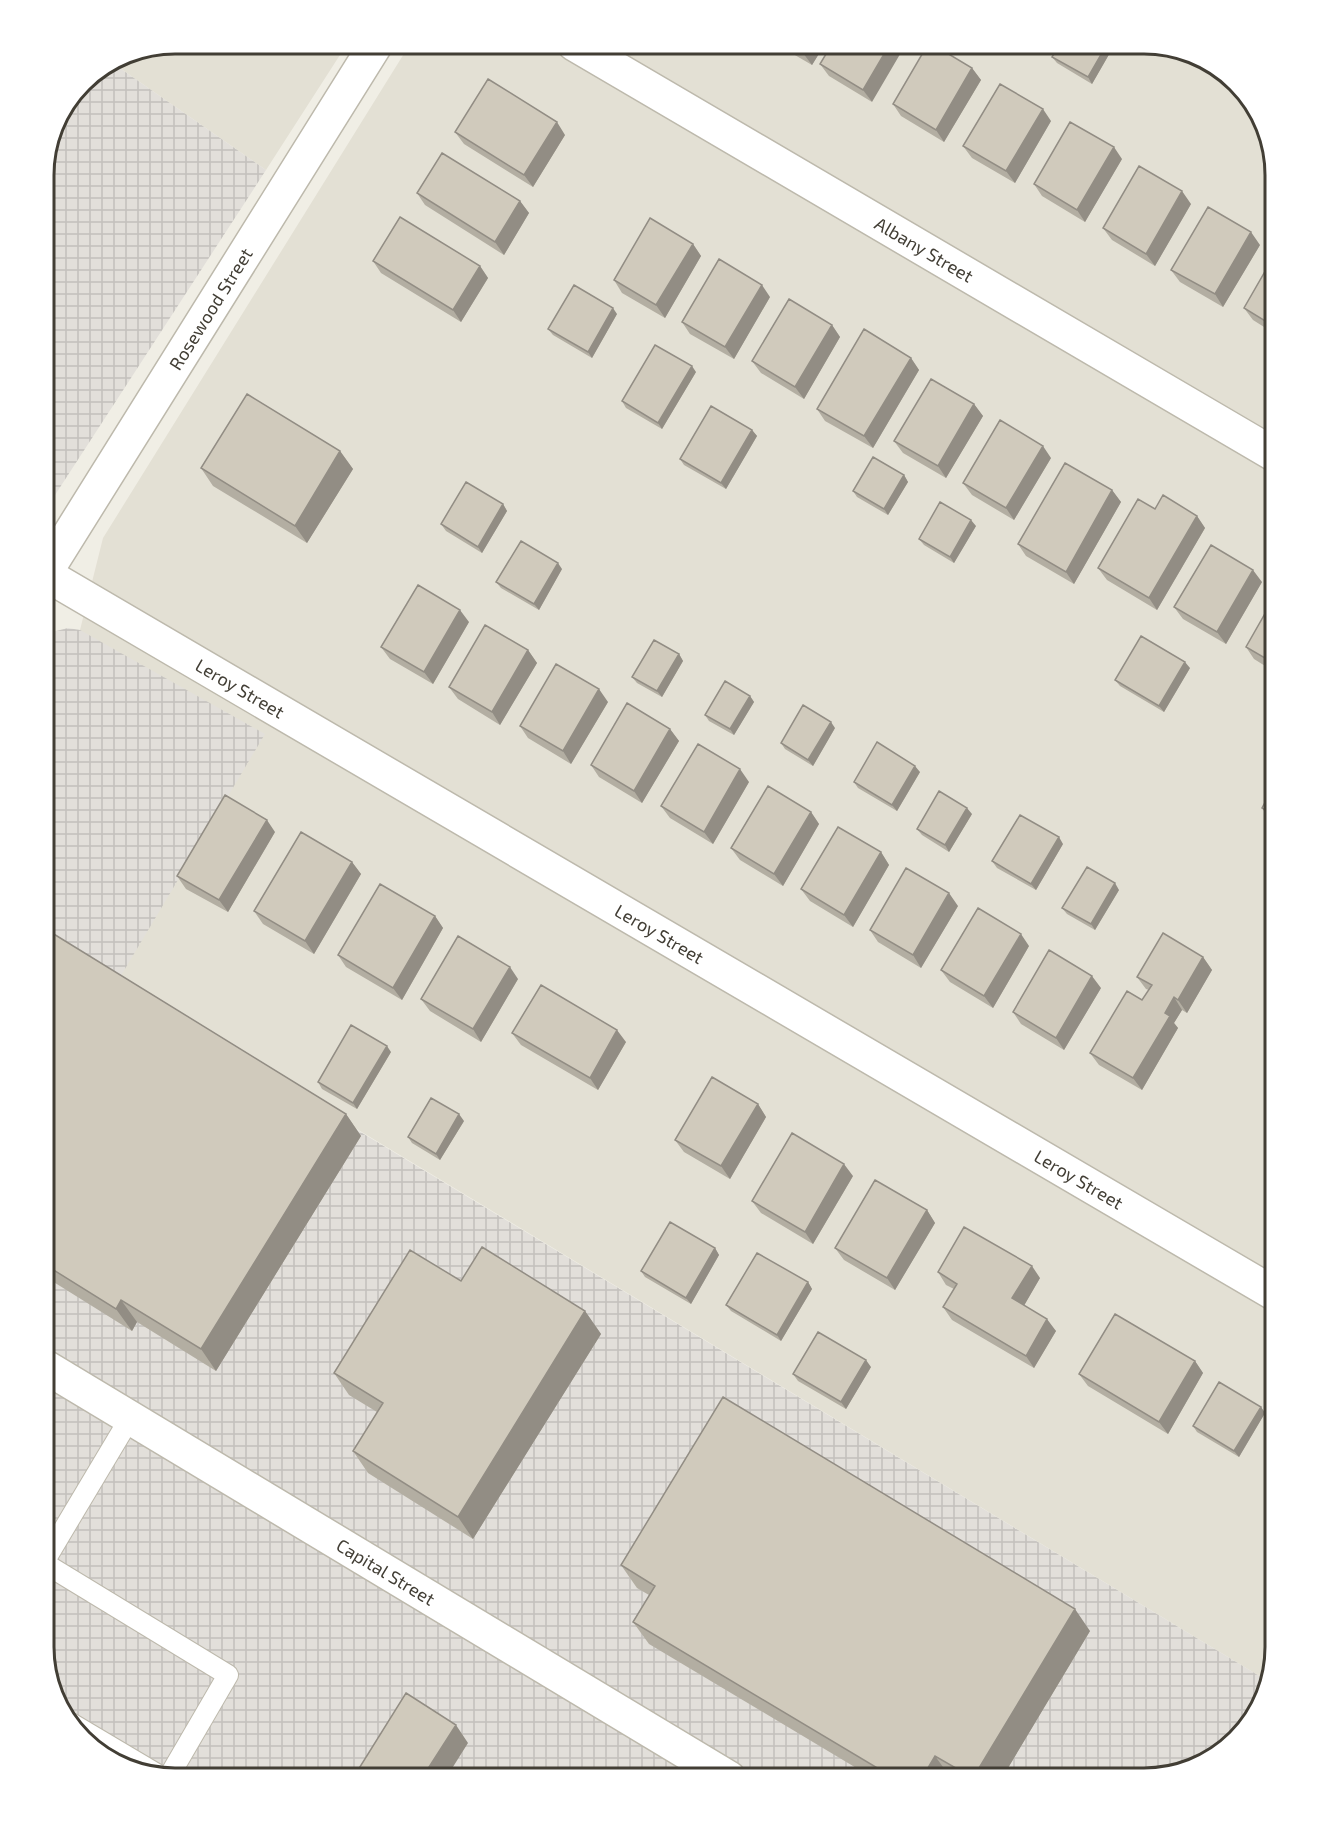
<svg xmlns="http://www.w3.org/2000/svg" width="1319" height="1822" font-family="'Exo 2',sans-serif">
<defs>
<pattern id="industrial-grid" width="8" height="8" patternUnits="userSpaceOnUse" patternTransform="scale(1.5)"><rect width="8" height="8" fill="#e2dfda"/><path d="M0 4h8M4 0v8" fill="none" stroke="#c3c0bc"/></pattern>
</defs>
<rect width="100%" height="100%" fill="#f0eee5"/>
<path fill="#e3e0d4" d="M175 44H347L266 170 111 62 125 53Z
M410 44H1152L1210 61 1258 109 1275 175V1647L1266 1680 116 983 80 630 103 538Z"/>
<path fill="url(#industrial-grid)" d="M111 62 266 170 44 512V166L57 117 88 76Z
M68 628 80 630 265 734 116 984 1266 1680 1258 1713 1210 1761 1144 1778H167L109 1761 61 1713 44 1647V634Z"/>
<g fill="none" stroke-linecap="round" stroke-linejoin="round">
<defs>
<path id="service" d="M44 1562 130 1418
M44 1563 228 1675 168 1778
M71 1723 162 1777"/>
<g id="minor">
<path id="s1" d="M574 44 1275 455"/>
<path id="s2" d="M45 574 1275 1294"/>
<path id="s3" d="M44 1366 729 1778"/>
</g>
<g id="tertiary">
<path id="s4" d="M44 575 376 44"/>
</g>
</defs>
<use href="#service" stroke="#bdb9ac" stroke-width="22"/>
<use href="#minor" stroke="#bdb9ac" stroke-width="36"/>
<use href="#tertiary" stroke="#bdb9ac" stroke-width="36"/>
<use href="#service" stroke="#fff" stroke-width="20"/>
<use href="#minor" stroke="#fff" stroke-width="33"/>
<use href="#tertiary" stroke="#fff" stroke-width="33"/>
</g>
<path fill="#b3aea2" d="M776 44H825L812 65Z
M832 44 872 102 829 76 820 64Z
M1060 44H1115L1092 84 1057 63 1052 57Z
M972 68 981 80 944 142 901 116 893 104Z
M1051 121 1015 183 972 158 963 146Z
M455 132 565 135 533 187 464 144Z
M1122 159 1085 222 1042 196 1034 184Z
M1275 181V202L1273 200 1268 194Z
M417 193 520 201 529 213 504 255 425 205Z
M1191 204 1155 266 1112 240 1103 228Z
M693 244 701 256 665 318 622 293 614 280Z
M1260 245 1223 307 1180 282 1171 270Z
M1275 254V334L1253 320 1244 308Z
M373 261 480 266 488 278 461 322 381 273Z
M770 297 734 359 690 334 682 322Z
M617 314 592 358 553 335 548 329Z
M832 325 840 337 804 399 761 373 752 361Z
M911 358 919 370 873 448 825 421 817 409Z
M696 372 662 429 626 408 622 401Z
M974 404 983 416 946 478 903 453 894 441Z
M752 430 757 436 726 489 684 465 680 459Z
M340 451 353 469 307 543 213 486 201 468Z
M1051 458 1014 520 972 495 963 483Z
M904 475 908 482 888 515 857 497 853 491Z
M1112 490 1121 502 1074 584 1026 556 1018 544Z
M503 504 507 511 482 553 446 531 441 524Z
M1197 516 1205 528 1157 610 1107 580 1098 568Z
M976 526 954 563 924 545 919 539Z
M562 569 539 610 501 588 496 582Z
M1262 582 1226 644 1183 619 1174 607Z
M1275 596V672L1254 659 1246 647Z
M469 622 433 684 390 659 381 647Z
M528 650 537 663 500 725 458 699 449 687Z
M679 654 683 661 662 697 637 683 632 677Z
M1190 668 1164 712 1120 686 1115 680Z
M750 696 754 702 734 735 709 721 705 715Z
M608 702 571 764 528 738 520 726Z
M835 728 813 766 785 749 781 743Z
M670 729 679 741 642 803 599 777 591 765Z
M920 772 897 811 858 788 854 782Z
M749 782 713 844 670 818 661 806Z
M1275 784V820L1266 814 1262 808Z
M811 812 819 824 783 886 740 860 731 848Z
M972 814 949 852 922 835 917 829Z
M275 832 228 912 186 889 177 876Z
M1063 844 1036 890 997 868 992 861Z
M881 852 889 865 853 927 810 901 801 889Z
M352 862 361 874 314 954 263 924 254 911Z
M1119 890 1095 930 1067 914 1062 908Z
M958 906 921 968 878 942 870 930Z
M435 916 443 928 402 1000 346 967 338 955Z
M44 928 346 1114 361 1136 216 1371 137 1322 132 1331 44 1276Z
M1029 946 993 1008 950 982 941 970Z
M1203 957 1212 970 1187 1013 1182 1010 1174 1023 1178 1028 1142 1090 1099 1065 1090 1053 1142 1000 1149 990 1146 989 1137 977Z
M518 979 481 1042 430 1011 421 999Z
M1101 988 1064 1050 1021 1024 1013 1012Z
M512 1033 626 1042 598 1090 521 1045Z
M391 1052 357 1109 322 1089 318 1082Z
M758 1104 766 1117 730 1179 684 1152 675 1140Z
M464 1121 440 1160 412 1143 408 1137Z
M853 1176 813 1244 761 1213 752 1201Z
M927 1210 935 1223 895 1290 844 1260 835 1248Z
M715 1248 719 1255 691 1304 645 1277 641 1271Z
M938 1272 1040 1278 1024 1305 1056 1331 1034 1368 952 1320 943 1307 954 1289 946 1285Z
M461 1281 585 1311 601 1334 473 1539 368 1473 353 1451 377 1412 349 1395 334 1373Z
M808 1282 812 1289 781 1341 731 1311 726 1305Z
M1195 1361 1203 1373 1168 1434 1088 1386 1079 1374Z
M871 1367 846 1409 798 1381 793 1374Z
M1261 1407 1265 1413 1239 1457 1197 1432 1193 1426Z
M621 1565 1090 1631 1002 1778H873L649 1644 633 1622 649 1595 637 1588Z"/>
<path fill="#928d84" d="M809 44H825L812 65 803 53Z
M890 44H906L872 102 863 90Z
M1107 44H1115L1092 84 1088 77Z
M972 68 981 80 944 142 936 130Z
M1043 109 1051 121 1015 183 1006 171Z
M557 122 565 135 533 187 524 175Z
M1114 147 1122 159 1085 222 1077 210Z
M1182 191 1191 204 1155 266 1146 254Z
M520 201 529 213 504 255 495 242Z
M1251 232 1260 245 1223 307 1215 294Z
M693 244 701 256 665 318 656 305Z
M480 266 488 278 461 322 453 310Z
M762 285 770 297 734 359 725 347Z
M613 308 617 314 592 358 588 352Z
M832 325 840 337 804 399 795 387Z
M911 358 919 370 873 448 864 436Z
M692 366 696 372 662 429 658 423Z
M974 404 983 416 946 478 938 466Z
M752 430 757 436 726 489 721 483Z
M1043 446 1051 458 1014 520 1006 508Z
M340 451 353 469 307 543 295 526Z
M904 475 908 482 888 515 884 509Z
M1112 490 1121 502 1074 584 1066 572Z
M503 504 507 511 482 553 478 547Z
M1197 516 1205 528 1157 610 1149 598Z
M971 520 976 526 954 563 950 557Z
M558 563 562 569 539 610 534 604Z
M1253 570 1262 582 1226 644 1217 632Z
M460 610 469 622 433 684 424 672Z
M528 650 537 663 500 725 492 712Z
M679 654 683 661 662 697 657 691Z
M1185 662 1190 668 1164 712 1159 706Z
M599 689 608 702 571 764 563 751Z
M750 696 754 702 734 735 730 729Z
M831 722 835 728 813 766 808 760Z
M670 729 679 741 642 803 634 791Z
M915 766 920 772 897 811 892 805Z
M740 769 749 782 713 844 704 832Z
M967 808 972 814 949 852 945 845Z
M811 812 819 824 783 886 774 874Z
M267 820 275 832 228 912 219 900Z
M1059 837 1063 844 1036 890 1031 884Z
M881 852 889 865 853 927 844 915Z
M352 862 361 874 314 954 305 941Z
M1115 883 1119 890 1095 930 1091 924Z
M949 893 958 906 921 968 913 955Z
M435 916 443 928 402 1000 393 988Z
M1021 934 1029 946 993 1008 984 996Z
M1203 957 1212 970 1187 1013 1178 1000Z
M510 967 518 979 481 1042 473 1029Z
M1092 976 1101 988 1064 1050 1056 1038Z
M1174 997 1182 1010 1174 1023 1178 1028 1142 1090 1133 1078 1165 1013Z
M617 1030 626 1042 598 1090 590 1078Z
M387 1046 391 1052 357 1109 353 1103Z
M758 1104 766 1117 730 1179 721 1166Z
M346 1114 361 1136 216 1371 201 1349Z
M459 1114 464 1121 440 1160 436 1154Z
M844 1164 853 1176 813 1244 805 1232Z
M927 1210 935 1223 895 1290 887 1278Z
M715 1248 719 1255 691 1304 686 1298Z
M1032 1266 1040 1278 1021 1311 1012 1298Z
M808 1282 812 1289 781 1341 777 1335Z
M121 1300 137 1322 132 1331 116 1309Z
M585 1311 601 1334 473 1539 458 1517Z
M1047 1319 1056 1331 1034 1368 1026 1356Z
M866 1360 871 1367 846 1409 841 1402Z
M1195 1361 1203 1373 1168 1434 1159 1422Z
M1261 1407 1265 1413 1239 1457 1234 1451Z
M1075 1609 1090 1631 1002 1778H973Z
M456 1725 468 1743 446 1778H422Z
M935 1756 951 1778H922Z"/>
<path fill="#d0cabc" stroke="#928d84" stroke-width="1.5" d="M788 44H809L803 53Z
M832 44H890L863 90 820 64Z
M928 44H932L972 68 936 130 893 104Z
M1060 44H1107L1088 77 1052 57Z
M488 79 557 122 524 175 455 132Z
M1000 84 1043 109 1006 171 963 146Z
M1070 122 1114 147 1077 210 1034 184Z
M442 153 520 201 495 242 417 193Z
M1139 166 1182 191 1146 254 1103 228Z
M1275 181V198L1268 194Z
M1208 207 1251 232 1215 294 1171 270Z
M400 217 480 266 453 310 373 261Z
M650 218 693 244 656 305 614 280Z
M1275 254V327L1244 308Z
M719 259 762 285 725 347 682 322Z
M574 285 613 308 588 352 548 329Z
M789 299 832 325 795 387 752 361Z
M864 329 911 358 864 436 817 409Z
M655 345 692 366 658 423 622 401Z
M931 379 974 404 938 466 894 441Z
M247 394 340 451 295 526 201 468Z
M711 406 752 430 721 483 680 459Z
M1000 420 1043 446 1006 508 963 483Z
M873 457 904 475 884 509 853 491Z
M1065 463 1112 490 1066 572 1018 544Z
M466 482 503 504 478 547 441 524Z
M1163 495 1197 516 1149 598 1098 568 1138 499 1155 509Z
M940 502 971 520 950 557 919 539Z
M521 541 558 563 534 604 496 582Z
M1211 545 1253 570 1217 632 1174 607Z
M418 585 460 610 424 672 381 647Z
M1275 596V664L1246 647Z
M485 625 528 650 492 712 449 687Z
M1141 636 1185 662 1159 706 1115 680Z
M654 640 679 654 657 691 632 677Z
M556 664 599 689 563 751 520 726Z
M725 681 750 696 730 729 705 715Z
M627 703 670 729 634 791 591 765Z
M803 705 831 722 808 760 781 743Z
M877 742 915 766 892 805 854 782Z
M698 744 740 769 704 832 661 806Z
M1275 784V816L1262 808Z
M768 786 811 812 774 874 731 848Z
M939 791 967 808 945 845 917 829Z
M225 795 267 820 219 900 177 876Z
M1020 815 1059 837 1031 884 992 861Z
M838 827 881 852 844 915 801 889Z
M301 832 352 862 305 941 254 911Z
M1087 867 1115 883 1091 924 1062 908Z
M906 868 949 893 913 955 870 930Z
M380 884 435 916 393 988 338 955Z
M978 908 1021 934 984 996 941 970Z
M44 928 346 1114 201 1349 121 1300 116 1309 44 1264Z
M1163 933 1203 957 1178 1000 1174 997 1165 1013 1170 1016 1133 1078 1090 1053 1127 991 1142 1000 1152 985 1137 977Z
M458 936 510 967 473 1029 421 999Z
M1049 950 1092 976 1056 1038 1013 1012Z
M541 985 617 1030 590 1078 512 1033Z
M351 1025 387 1046 353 1103 318 1082Z
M712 1077 758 1104 721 1166 675 1140Z
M431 1098 459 1114 436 1154 408 1137Z
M792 1133 844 1164 805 1232 752 1201Z
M875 1180 927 1210 887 1278 835 1248Z
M670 1222 715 1248 686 1298 641 1271Z
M964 1227 1032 1266 1012 1298 1047 1319 1026 1356 943 1307 957 1284 938 1272Z
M482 1247 585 1311 458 1517 353 1451 383 1403 334 1373 410 1250 461 1281Z
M757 1253 808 1282 777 1335 726 1305Z
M1115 1314 1195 1361 1159 1422 1079 1374Z
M818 1332 866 1360 841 1402 793 1374Z
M1219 1382 1261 1407 1234 1451 1193 1426Z
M723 1397 1075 1609 973 1778 935 1756 922 1778H894L633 1622 655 1586 621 1565Z
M406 1693 456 1725 422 1778H353Z"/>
<g text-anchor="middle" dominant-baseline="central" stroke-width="6" stroke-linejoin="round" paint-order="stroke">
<g font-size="18" fill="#423e35" stroke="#fff">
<text stroke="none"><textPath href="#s1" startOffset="406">Albany Street</textPath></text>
<text stroke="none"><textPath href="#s4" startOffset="314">Rosewood Street</textPath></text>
<text stroke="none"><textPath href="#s2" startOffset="226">Leroy Street</textPath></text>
<text stroke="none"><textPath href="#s2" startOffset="712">Leroy Street</textPath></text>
<text stroke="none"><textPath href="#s2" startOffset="1198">Leroy Street</textPath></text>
<text stroke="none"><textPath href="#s3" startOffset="399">Capital Street</textPath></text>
</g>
</g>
<path d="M0 0H1319V1822H0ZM175 54H1144A121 121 0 0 1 1265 175V1647A121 121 0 0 1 1144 1768H175A121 121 0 0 1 54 1647V175A121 121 0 0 1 175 54Z" fill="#fff" fill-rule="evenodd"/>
<path fill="none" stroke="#423e35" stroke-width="3" d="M175 54H1144A121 121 0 0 1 1265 175V1647A121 121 0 0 1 1144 1768H175A121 121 0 0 1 54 1647V175A121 121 0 0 1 175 54Z"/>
</svg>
